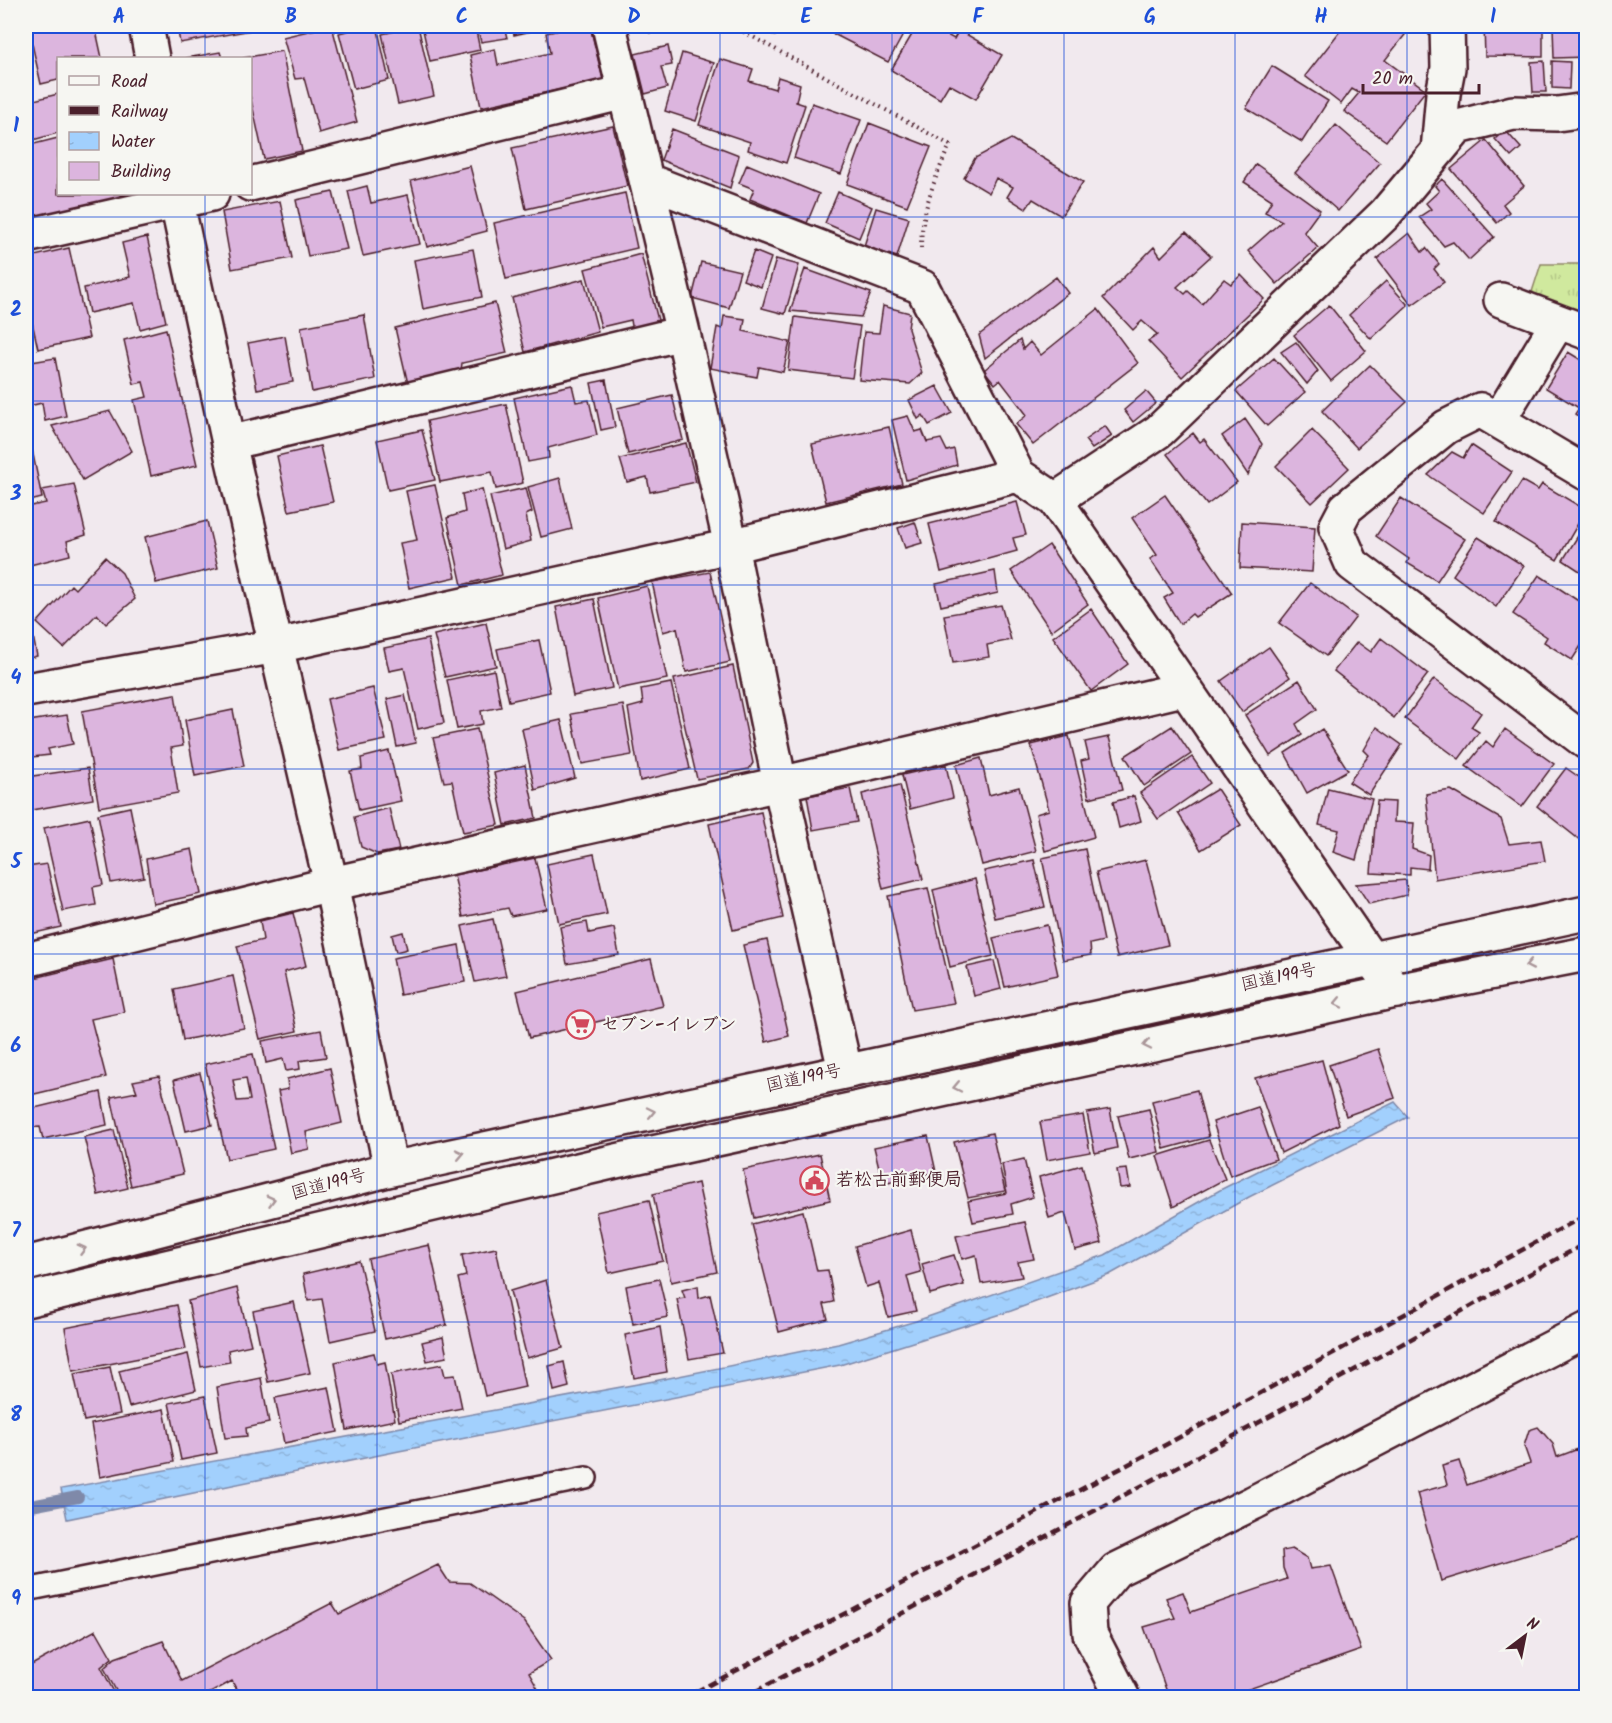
<svg xmlns="http://www.w3.org/2000/svg" width="1612" height="1723" font-family="Kalam,'Klee One',sans-serif">
<defs>
<pattern id="grass-tufts" width="24" height="20" patternUnits="userSpaceOnUse" patternTransform="scale(1.5)"><rect width="24" height="20" fill="#d0e99e"/><path d="M3 7l-1-3M5 7V3M7 7l1-3M15 17l-1-3M17 17v-4M19 17l1-3" fill="none" stroke="#b4c788"/></pattern>
<pattern id="water-ripples" width="26" height="14" patternUnits="userSpaceOnUse" patternTransform="scale(1.5)"><rect width="26" height="14" fill="#a2d0fd"/><path d="M2 4q2-2 4 0t4 0M15 11q2-2 4 0t4 0" fill="none" stroke="#8db2d9"/></pattern>
</defs>
<rect width="100%" height="100%" fill="#f1e9ee"/>
<filter id="ink" filterUnits="userSpaceOnUse"><feTurbulence type="fractalNoise" baseFrequency=".0167" numOctaves="2"/><feDisplacementMap in="SourceGraphic" scale="12" xChannelSelector="R" yChannelSelector="G"/><feConvolveMatrix kernelMatrix="1 2 1 2 8 2 1 2 1" color-interpolation-filters="sRGB"/></filter>
<g filter="url(#ink)">
<path fill="url(#grass-tufts)" stroke="#8d8464" stroke-width="1.5" d="M1541 264H1580L1586 267V321L1530 298Z"/>
<path fill="url(#water-ripples)" stroke="#7f89a9" stroke-width="1.5" d="M1395 1102 1408 1117 1249 1197 1109 1275 1011 1311 840 1365 399 1451 67 1519 61 1489 654 1381 838 1344 916 1321 1105 1255 1220 1190Z"/>
<g fill="none" stroke-linecap="round" stroke-linejoin="round">
<path stroke="#7f89a9" stroke-width="12" d="M26 1507 78 1497"/>
</g>
<path fill="#dcb5de" stroke="#4a1f2b" stroke-width="1.5" fill-rule="evenodd" d="M28 26H95L102 58H58V80L41 84Z
M177 26H274L180 43Z
M329 26H332L357 122 319 133 304 78 295 79 283 37Z
M366 26H377L389 80 354 89 339 33Z
M418 26 434 96 398 104 382 34Z
M422 26H475L480 50 430 61Z
M477 26H504L507 38 481 42Z
M512 26H548L549 27 514 35Z
M579 26H590L603 80 481 107 470 55 495 49 498 65 550 53 546 33Z
M758 26H782L775 36Z
M818 26H908L888 62Z
M917 26H931L954 39 959 30 1002 55 976 99 949 84 940 99 891 70Z
M1344 26H1412L1385 60 1426 90 1386 141 1344 111 1359 93 1352 89 1341 104 1305 76Z
M1484 26H1543V57L1485 56Z
M1553 26H1586V57L1554 58Z
M668 46 672 65 661 67 667 88 645 94 635 54Z
M282 51 302 151 264 159 250 95V58H243Z
M220 52 222 58H186Z
M682 53 714 63 696 121 665 111Z
M720 59 753 69 749 81 775 89 778 77 800 84 796 102 805 105 786 163 748 150 750 142 699 125Z
M1544 61 1546 92H1533L1531 62Z
M1552 61 1570 62 1569 89 1552 88Z
M1272 66 1328 101 1302 142 1246 108Z
M58 94V133L26 142V102Z
M812 103 861 120 841 174 794 158Z
M869 123 931 147 907 206 847 184Z
M1336 125 1380 163 1338 211 1295 173Z
M613 126 627 186 526 209 512 148Z
M672 129 739 155 730 188 661 160Z
M1505 130 1521 148 1511 157 1495 139Z
M58 138V194H130V195L33 217 26 187V146Z
M1011 139 1083 182 1061 216 1033 199 1026 209 1007 197 1013 187 996 178 989 193 964 178 975 158Z
M1486 140 1524 186 1503 204 1509 212 1497 223 1451 169Z
M747 164 819 194 807 223 750 199 754 189 739 183Z
M1256 164 1320 210 1304 232 1318 248 1277 284 1248 251 1282 221 1265 212 1272 200 1244 182Z
M470 166 487 231 427 247 411 181Z
M1442 179 1494 237 1469 260 1453 242 1444 246 1419 217 1431 209 1426 203 1439 191 1435 186Z
M367 186 371 203 408 195 420 244 363 256 348 191Z
M333 192 347 249 308 256 296 200Z
M838 192 872 207 859 238 825 223Z
M625 193 637 248 506 279 494 223Z
M280 201 292 258 232 269 222 212Z
M876 208 909 218 897 257 864 246Z
M1186 232 1211 256 1177 287 1185 294 1188 291 1202 304 1224 279 1231 284 1241 275 1264 299 1182 377 1148 341 1158 335 1142 321 1133 330 1103 298 1154 247 1161 257Z
M1409 233 1422 252 1426 248 1439 264 1434 269 1444 282 1412 305 1377 259Z
M147 237 166 322 140 329 134 303 89 313 84 288 130 277 122 243Z
M69 248 89 338 38 349 26 295V258Z
M473 249 482 297 423 309 414 260Z
M754 251 771 258 761 287 743 280Z
M641 254 659 324 633 332 631 320 601 327 585 269Z
M776 259 799 265 785 314 762 308Z
M701 262 740 271 729 308 692 298Z
M805 269 871 293 861 317 790 311Z
M1056 277 1068 293 985 358 979 335Z
M584 279 598 332 525 352 512 298Z
M1386 281 1408 305 1371 339 1349 315Z
M495 303 507 353 462 363 461 371 408 384 395 328Z
M1329 305 1366 351 1331 381 1294 335Z
M883 306 910 313 908 329 922 373 910 384 859 380 864 332 879 333Z
M1098 309 1138 363 1033 445 1016 424 1027 415 1000 380 995 384 984 370 1020 340 1023 349 1030 342 1041 355Z
M364 315 375 379 312 392 301 327Z
M724 316 745 319 743 331 790 342 783 372 759 367 757 377 710 368 717 327 722 329Z
M795 317 860 326 852 378 788 370Z
M166 329 197 465 151 476 134 400 147 397 143 382 134 384 124 340Z
M285 336 293 382 257 389 248 343Z
M1296 342 1318 371 1307 384 1281 352Z
M1568 352 1586 363V422L1575 414 1579 408 1546 388Z
M55 358 66 416 45 421 42 403 29 406 26 384V363Z
M1274 358 1305 392 1267 426 1236 391Z
M1370 365 1407 402 1357 448 1322 411Z
M606 380 615 427 601 430 591 383Z
M572 385 576 402 589 400 597 435 548 448 549 458 528 462 514 398Z
M937 386 952 413 929 425 923 415 918 419 909 400Z
M1146 391 1156 403 1133 422 1124 410Z
M672 395 683 440 628 454 617 408Z
M506 404 523 483 496 489 492 472 440 482 427 421Z
M110 411 132 451 83 480 52 426Z
M908 416 915 432 922 430 927 442 941 439 947 451 954 449 957 465 906 480 892 420Z
M1245 419 1262 444 1248 475 1222 436Z
M1105 426 1112 436 1092 449 1085 440Z
M889 427 902 484 826 502 812 444Z
M28 430 42 498 26 502V431Z
M422 430 435 480 388 490 377 440Z
M1312 430 1349 468 1312 503 1276 466Z
M1193 433 1200 442 1204 439 1237 482 1207 505 1167 454Z
M686 443 696 482 650 492 647 477 627 482 620 459Z
M1471 445 1512 472 1484 513 1428 475 1452 452 1463 458Z
M320 446 333 502 289 511 277 456Z
M560 478 572 529 541 537 528 487Z
M1522 481 1538 490 1542 484 1586 510 1557 560 1496 522Z
M74 484 86 535 67 541 70 555 26 566V507L46 503 42 490Z
M435 485 456 577 409 588 400 543 417 540 406 491Z
M526 488 532 512 526 515 531 541 503 549 490 496Z
M482 489 502 575 462 585 447 518 465 512 462 494Z
M1165 495 1232 593 1195 617 1192 614 1180 624 1164 598 1173 593 1150 559 1157 555 1132 518Z
M1401 498 1465 539 1437 581 1407 563 1409 559 1376 536Z
M1017 502 1026 535 1013 538 1017 551 941 572 929 524Z
M207 521 218 568 156 583 145 537Z
M915 522 922 543 905 548 898 528Z
M1242 522 1315 527 1312 572 1240 568Z
M1586 523V575L1563 560Z
M1478 537 1524 566 1496 607 1453 575Z
M1049 545 1088 604 1051 631 1011 571Z
M105 557 122 573 135 599 106 624 97 614 64 648 37 623 71 585 75 589Z
M995 571 998 593 941 606 936 584Z
M710 572 730 662 686 672 677 628 663 632 652 582Z
M1539 575 1586 606V638L1572 660 1544 642 1547 637 1513 614Z
M1310 583 1356 617 1326 656 1279 623Z
M647 586 667 679 618 689 598 598Z
M594 599 612 688 573 696 556 607Z
M1001 605 1011 640 987 645 989 657 953 663 944 615Z
M1091 609 1128 664 1091 691 1053 637Z
M486 623 496 666 445 677 434 635Z
M32 631 37 656 26 659V633Z
M1381 638 1428 674 1394 718 1334 671 1357 642 1371 652Z
M428 639 444 723 418 729 404 668 389 671 384 648Z
M539 640 550 692 509 701 497 649Z
M1269 647 1290 677 1242 712 1221 681Z
M1586 654V670L1579 665Z
M733 666 753 763 749 769 697 779 674 679Z
M494 670 501 707 481 711 483 724 457 729 447 680Z
M1434 679 1481 713 1471 727 1479 732 1459 759 1405 719Z
M1299 680 1317 709 1296 724 1302 735 1270 756 1245 715Z
M671 683 690 769 640 781 628 708 643 704 641 689Z
M373 688 386 740 339 750 327 699Z
M175 694 183 746 171 748 178 793 99 807 82 711Z
M405 695 416 743 397 747 387 699Z
M623 705 632 755 582 764 571 714Z
M233 710 244 766 195 776 185 720Z
M67 715 73 744 48 749 50 755 32 757 29 721Z
M561 720 575 778 535 790 522 729Z
M1172 726 1191 754 1144 786 1125 756Z
M1377 727 1402 745 1369 795 1349 782 1369 755 1364 750Z
M477 729 499 825 463 832 452 781 444 782 433 738Z
M1322 729 1348 770 1307 793 1285 753Z
M1505 729 1554 764 1522 807 1466 766 1486 741 1493 747Z
M1069 736 1094 837 1045 851 1036 814 1049 810 1031 745Z
M1109 737 1122 790 1089 798 1081 761 1089 759 1085 742Z
M389 751 401 801 359 810 350 771 362 769 361 758Z
M1192 757 1210 783 1158 819 1140 793Z
M981 758 989 795 1019 787 1036 851 982 865 956 765Z
M525 765 536 818 505 825 494 773Z
M946 765 953 798 910 809 902 775Z
M88 768 93 799 26 811V777Z
M1566 768 1586 782V845L1537 806Z
M900 785 923 879 883 889 862 794Z
M850 788 857 822 813 830 807 796Z
M1328 788 1372 799 1356 860 1333 852 1339 830 1319 825Z
M1217 789 1241 825 1201 850 1178 813Z
M1451 790 1501 819 1509 844 1541 840 1545 861 1435 879 1426 794Z
M1134 796 1141 821 1119 828 1113 802Z
M1377 801 1395 802 1394 822 1414 823 1412 849 1429 855 1428 869 1410 867V875L1371 873Z
M130 807 144 877 111 883 98 814Z
M389 808 399 850 377 854 361 847 354 817Z
M761 812 783 918 733 930 709 824Z
M90 818 103 885 93 887 96 905 63 911 44 828Z
M192 849 201 894 153 904 146 859Z
M1085 849 1104 941 1090 944 1091 955 1063 960 1042 858Z
M594 854 607 914 559 924 547 864Z
M535 858 547 909 511 916 508 908 463 917 454 875Z
M1034 860 1045 907 995 918 984 871Z
M1146 860 1168 945 1117 957 1096 872Z
M47 864 61 927 26 935 27 867Z
M975 879 993 956 950 967 933 890Z
M1406 880 1407 895 1369 904 1356 884Z
M928 888 954 1003 912 1010 888 896Z
M293 913 306 966 284 972 297 1031 260 1039 237 946 263 940 260 921Z
M493 919 506 976 475 982 462 926Z
M587 922 589 933 614 928 619 955 567 964 560 927Z
M1047 925 1058 975 1005 987 993 938Z
M403 932 407 949 396 952 392 935Z
M767 940 789 1036 766 1042 743 945Z
M459 945 465 982 400 995 393 958Z
M113 959 124 1012 91 1019 106 1077 26 1096V980Z
M651 959 663 1006 529 1038 517 991Z
M994 961 1001 989 974 996 967 967Z
M233 976 244 1028 183 1040 174 989Z
M321 1030 326 1057 299 1061 300 1069 286 1071 283 1059 266 1063 262 1041Z
M1378 1049 1395 1098 1346 1116 1329 1065Z
M253 1054 274 1149 227 1159 205 1064ZM246 1078 250 1100 237 1101 233 1080Z
M1322 1060 1339 1124 1281 1153 1255 1078Z
M330 1068 342 1123 306 1132 309 1149 291 1153 278 1091 288 1089 287 1079Z
M200 1073 212 1125 186 1131 174 1080Z
M159 1076 183 1174 131 1186 111 1097 137 1092 133 1081Z
M1197 1090 1209 1137 1164 1149 1152 1101Z
M101 1092 107 1125 43 1139 40 1127 27 1128 26 1110Z
M1258 1107 1276 1159 1230 1176 1213 1122Z
M1110 1109 1117 1148 1095 1153 1087 1113Z
M1149 1109 1159 1152 1129 1159 1118 1116Z
M1083 1115 1090 1152 1047 1160 1040 1122Z
M114 1130 128 1188 98 1195 84 1137Z
M992 1133 1005 1191 968 1198 954 1142Z
M928 1136 936 1172 883 1184 874 1147Z
M1209 1140 1225 1179 1173 1207 1157 1156Z
M820 1154 830 1200 754 1218 743 1170Z
M1024 1159 1033 1197 1011 1204 1013 1214 973 1222 968 1201 1007 1193 1002 1164Z
M1082 1165 1102 1243 1075 1250 1065 1213 1049 1218 1039 1177Z
M1127 1169 1130 1187 1120 1188 1117 1170Z
M698 1183 717 1272 671 1282 653 1194Z
M649 1200 663 1261 609 1273 596 1212Z
M803 1211 817 1271 828 1270 834 1302 824 1304 828 1319 779 1332 752 1224Z
M1025 1222 1034 1259 1018 1262 1022 1277 981 1284 976 1255 962 1259 956 1236Z
M911 1230 921 1272 907 1276 916 1311 888 1317 879 1283 866 1287 855 1246Z
M429 1245 447 1325 385 1339 368 1259Z
M496 1248 525 1387 485 1396 458 1278 466 1276 462 1255Z
M954 1255 964 1285 930 1294 922 1264Z
M359 1261 375 1331 330 1341 322 1299 308 1301 303 1274Z
M659 1279 668 1317 633 1324 626 1286Z
M546 1280 563 1348 527 1358 510 1291Z
M698 1286 699 1298 710 1295 723 1353 689 1359 677 1299 685 1298 682 1290Z
M237 1288 251 1345 228 1350 230 1362 201 1367 188 1301Z
M294 1302 310 1373 268 1382 253 1311Z
M177 1305 186 1349 73 1371 65 1328Z
M660 1327 667 1372 634 1378 625 1335Z
M443 1337 447 1357 427 1361 422 1342Z
M374 1353 377 1364 385 1362 395 1420 347 1430 335 1362Z
M188 1354 196 1390 129 1407 119 1371Z
M564 1362 569 1387 554 1391 549 1366Z
M442 1364 445 1376 455 1375 462 1408 399 1421 391 1374Z
M110 1367 120 1414 84 1421 74 1374Z
M261 1378 269 1423 246 1428 247 1436 225 1438 217 1387Z
M329 1387 338 1432 284 1443 275 1398Z
M205 1396 217 1453 181 1460 169 1403Z
M164 1409 174 1462 100 1477 91 1424Z
M1538 1427 1553 1444 1557 1457 1578 1449 1586 1477V1537L1441 1581 1417 1493 1447 1485 1442 1466 1459 1461 1467 1485 1530 1463 1524 1446 1529 1430Z
M1292 1549 1307 1558 1310 1569 1331 1566 1361 1650 1223 1698H1169L1144 1627 1175 1618 1166 1598 1183 1592 1191 1612 1287 1579 1283 1568 1282 1551Z
M438 1565 449 1582 470 1583 524 1621 551 1660 529 1673 539 1691 529 1698H241L232 1681 201 1698H120L104 1668 115 1658 163 1641 182 1681 332 1603 339 1614Z
M96 1630 112 1658 101 1667 117 1698H26V1668Z"/>
<g fill="none" stroke-linecap="round" stroke-linejoin="round">
<defs>
<path id="lane" d="M26 1590 586 1478"/>
<path id="street" d="M146 26 152 58
M609 26 683 333 731 546 780 784 845 1070
M1438 151 1443 94 1448 68 1447 26
M648 181 922 287 1018 475 1055 500 1371 959 1396 991
M250 184 625 92
M175 194 229 443 331 884 391 1169
M26 236 212 194
M1501 300 1586 332
M1498 421 1558 322
M229 443 683 333
M1586 473 1480 410 1446 427 1346 508 1336 527 1352 564 1586 742
M1055 500 1159 431 1385 214 1458 127 1513 113 1557 114 1586 110
M26 690 277 646 731 546 1018 475
M26 960 331 884 780 784 1183 689
M1123 1698 1090 1634 1088 1603 1116 1570 1253 1503 1586 1330"/>
<path id="highway" d="M26 1264 391 1169 1586 913
M26 1300 616 1161 1396 991 1586 954"/>
</defs>
<use href="#lane" stroke="#4a1f2b" stroke-width="26"/>
<use href="#street" stroke="#4a1f2b" stroke-width="38"/>
<use href="#highway" stroke="#4a1f2b" stroke-width="38"/>
<path stroke="#4a1f2b" stroke-width="4" stroke-dasharray="1.5 4.5" stroke-linecap="butt" d="M733 26 950 145C935 177 921 212 921 248
M649 32 697 26"/>
<use href="#lane" stroke="#f6f6f2" stroke-width="21"/>
<use href="#street" stroke="#f6f6f2" stroke-width="33"/>
<use href="#highway" stroke="#f6f6f2" stroke-width="33"/>
<path stroke="#4a1f2b" stroke-width="4.5" stroke-dasharray="9 4.5" stroke-linecap="butt" d="M684 1698 1169 1443 1586 1215
M743 1698 1205 1452 1586 1243"/>
</g>
<defs><path id="oneway-chevron" d="M-2-3.5L2.5 0L-2 3.5" fill="none" stroke-width="1.6" stroke-linecap="round" stroke-linejoin="round" transform="scale(1.5)"/></defs>
<g stroke="#a99598">
<use href="#oneway-chevron" transform="translate(1529 965) rotate(169)"/>
<use href="#oneway-chevron" transform="translate(1338 1003) rotate(168)"/>
<use href="#oneway-chevron" transform="translate(1147 1045) rotate(168)"/>
<use href="#oneway-chevron" transform="translate(957 1087) rotate(168)"/>
<use href="#oneway-chevron" transform="translate(651 1112) rotate(-12)"/>
<use href="#oneway-chevron" transform="translate(460 1154) rotate(-12)"/>
<use href="#oneway-chevron" transform="translate(271 1200) rotate(-15)"/>
<use href="#oneway-chevron" transform="translate(82 1249) rotate(-15)"/>
</g>
</g>
<path fill="none" stroke="#1d4ed8" stroke-width="1.5" stroke-opacity="0.55" d="M205 26V58M377 26V1698M548 26V1698M720 26V1698M892 26V1698M1064 26V1698M1235 26V1698M1407 26V1698M205 194V1698M26 217H1586M26 401H1586M26 585H1586M26 769H1586M26 954H1586M26 1138H1586M26 1322H1586M26 1506H1586"/>
<defs>
<symbol id="supermarket-ring" viewBox="-11 -11 22 22"><circle r="9.5" fill="#f6f6f2" stroke="#d1495b" stroke-width="1.5"/><path d="M-6-5.5h2.5l.6 2H6L4.5 2H-2.5L-4.4-4H-6ZM-1.5 3.2a1.3 1.3 0 1 0 .1 0ZM3 3.2a1.3 1.3 0 1 0 .1 0Z" fill="#d1495b"/></symbol>
<symbol id="civic-ring" viewBox="-11 -11 22 22"><circle r="9.5" fill="#f6f6f2" stroke="#d1495b" stroke-width="1.5"/><path d="M-.6-6.5H3V-4.5H.6V-3L4-1V1h2V6H-6V1h2V-1L-.6-3ZM-1.2 2.5V6h2.4V2.5Z" fill="#d1495b"/></symbol>
</defs>
<g fill-rule="evenodd">
<use href="#supermarket-ring" x="564" y="1008" width="33" height="33"/>
<use href="#civic-ring" x="798" y="1164" width="33" height="33"/>
</g>
<g text-anchor="middle" dominant-baseline="central" stroke-width="4.5" stroke-linejoin="round" paint-order="stroke">
<g font-size="18" fill="#4a1f2b" stroke="#f6f6f2">
<text transform="translate(1279 978) rotate(-12)">国道199号</text>
<text transform="translate(804 1079) rotate(-12)">国道199号</text>
<text transform="translate(329 1185) rotate(-15)">国道199号</text>
</g>
<g font-size="18" font-weight="bold" fill="#4a1f2b" stroke="#f6f6f2" text-anchor="start">
<text x="601" y="1025">セブン-イレブン</text>
<text x="836" y="1180">若松古前郵便局</text>
</g>
</g>
<rect width="1612" height="1723" fill="none" stroke="#f6f6f2" stroke-width="66"/>
<rect x="57" y="57" width="195" height="138" fill="#f6f6f2" stroke="#b1a0a2" stroke-width="1.5"/>
<rect x="69" y="76" width="30" height="9" fill="#f6f6f2" stroke="#b1a0a2" stroke-width="1.5"/>
<text x="111" y="87" font-size="18" fill="#4a1f2b">Road</text>
<rect x="69" y="106" width="30" height="9" fill="#4a1f2b" stroke="#b1a0a2" stroke-width="1.5"/>
<text x="111" y="117" font-size="18" fill="#4a1f2b">Railway</text>
<rect x="69" y="132" width="30" height="18" fill="url(#water-ripples)" stroke="#b1a0a2" stroke-width="1.5"/>
<text x="111" y="147" font-size="18" fill="#4a1f2b">Water</text>
<rect x="69" y="162" width="30" height="18" fill="#dcb5de" stroke="#b1a0a2" stroke-width="1.5"/>
<text x="111" y="177" font-size="18" fill="#4a1f2b">Building</text>
<g transform="translate(1525 1636) rotate(32)" stroke="#f6f6f2" stroke-width="4.5" paint-order="stroke">
<path d="M0-4.5L10 22L0 15L-10 22Z" fill="#4a1f2b"/>
<text y="-9" font-size="16" font-weight="bold" text-anchor="middle" fill="#4a1f2b">N</text>
</g>
<path d="M1363 84v9h116v-9" fill="none" stroke="#4a1f2b" stroke-width="3"/>
<text x="1372" y="84" font-size="18" fill="#4a1f2b" stroke="#f6f6f2" stroke-width="4.5" paint-order="stroke">20 m</text>
<rect x="33" y="33" width="1546" height="1657" fill="none" stroke="#1d4ed8" stroke-width="2"/>
<g font-size="20" text-anchor="middle" font-weight="bold" fill="#1d4ed8">
<text x="119" y="23">A</text>
<text x="291" y="23">B</text>
<text x="462" y="23">C</text>
<text x="634" y="23">D</text>
<text x="806" y="23">E</text>
<text x="978" y="23">F</text>
<text x="1150" y="23">G</text>
<text x="1321" y="23">H</text>
<text x="1493" y="23">I</text>
<text x="16" y="132">1</text>
<text x="16" y="316">2</text>
<text x="16" y="500">3</text>
<text x="16" y="684">4</text>
<text x="16" y="868">5</text>
<text x="16" y="1052">6</text>
<text x="16" y="1237">7</text>
<text x="16" y="1421">8</text>
<text x="16" y="1605">9</text>
</g>
</svg>
